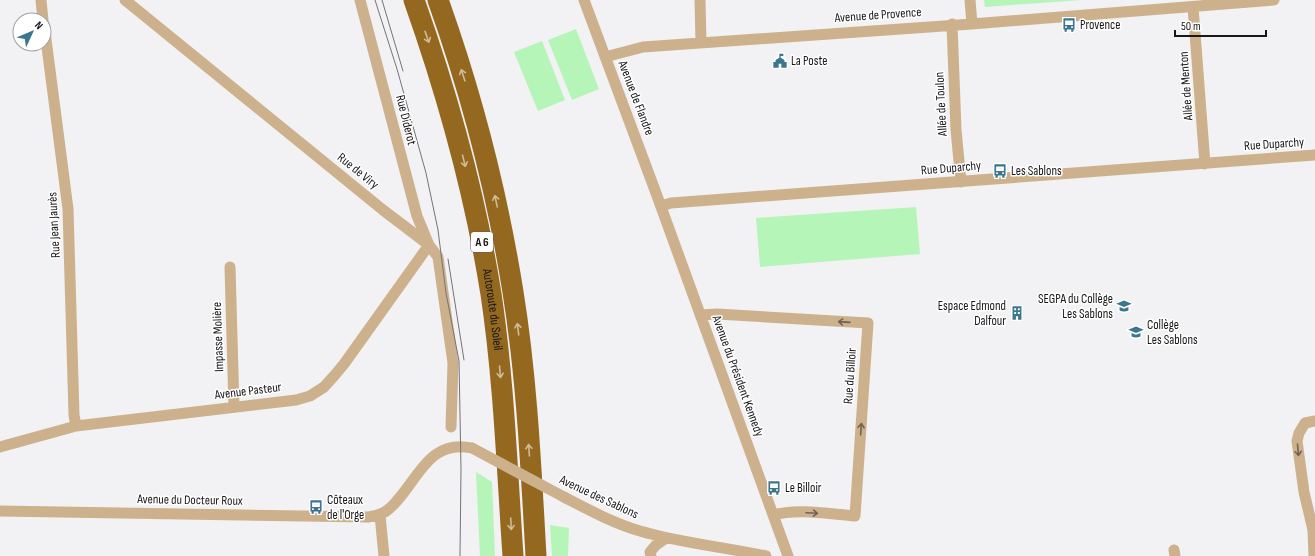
<svg xmlns="http://www.w3.org/2000/svg" width="1315" height="556" font-family="'Sofia Sans Condensed',sans-serif">
<rect width="100%" height="100%" fill="#f2f1f4"/>
<path fill="#b5f6b8" d="M984 0H1082L985 7Z
M576 29 599 89 572 100 548 40Z
M542 41 565 100 538 111 514 52Z
M916 207 920 254 760 267 756 218Z
M476 472 492 482 495 556H480Z
M550 525 569 528 568 556H552Z"/>
<g fill="none" stroke-linecap="round" stroke-linejoin="round">
<path stroke="#cdb18d" stroke-width="11" d="M41 0 43 20
M125 0 383 210 429 245 438 257 453 363 451 427
M360 0 417 216 429 245
M584 0 656 193 788 556
M700 0 701 42
M970 0 972 24
M1193 7 1205 164
M44 24 68 209 74 415 76 426
M952 24 956 130 961 182
M605 57 643 47 972 24 1274 0
M661 206 671 203 1315 155
M230 267 234 407
M700 315 717 314 868 323 855 516C829 514 798 508 773 515
M0 447 76 426 296 400 310 396 324 387 334 376 344 364 429 245
M564 497C589 510 613 523 640 531 681 543 724 547 766 556
M0 511 368 517C376 516 384 514 390 508 417 484 427 438 472 448
M380 515 384 556
M1174 550 1175 556
M651 556 650 552 656 545 666 538
M1314 556 1313 530 1304 492 1297 441 1299 433 1305 423 1315 421"/>
<g stroke="#95681f" stroke-width="21">
<path id="s1" d="M414 0C448 96 475 194 491 294 504 381 507 469 513 556"/>
<path d="M438 0C472 95 497 192 513 292 527 379 531 468 536 556"/>
</g>
<path stroke="#747476" stroke-width="1" d="M375 0 397 69 426 173 438 230 446 293 459 361 461 469 460 556
M382 0 403 71
M448 259 464 360"/>
<path stroke="#cdb18d" stroke-width="11" d="M472 448 564 497"/>
</g>
<defs><path id="oneway-shaft" d="M-6 0H5M1.5-3L5.5 0L1.5 3" fill="none" stroke-width="1.6" stroke-linecap="round" stroke-linejoin="round"/></defs>
<g stroke="#cfbb9a">
<use href="#oneway-shaft" transform="translate(427 37) rotate(71)"/>
<use href="#oneway-shaft" transform="translate(463 75) rotate(-108)"/>
<use href="#oneway-shaft" transform="translate(464 161) rotate(76)"/>
<use href="#oneway-shaft" transform="translate(496 201) rotate(-102)"/>
<use href="#oneway-shaft" transform="translate(518 329) rotate(-97)"/>
<use href="#oneway-shaft" transform="translate(500 372) rotate(85)"/>
<use href="#oneway-shaft" transform="translate(529 450) rotate(-94)"/>
<use href="#oneway-shaft" transform="translate(511 524) rotate(87)"/>
</g>
<g stroke="#726452">
<use href="#oneway-shaft" transform="translate(844 322) rotate(-176)"/>
<use href="#oneway-shaft" transform="translate(861 429) rotate(-86)"/>
<use href="#oneway-shaft" transform="translate(1298 450) rotate(85)"/>
<use href="#oneway-shaft" transform="translate(812 513) rotate(3)"/>
</g>
<defs>
<symbol id="bus-bare" viewBox="-9 -9 18 18"><path d="M-5-6H5V4H4V6H2V4H-2V6H-4V4H-5ZM-3.5-4V0h7V-4ZM-3.5 1.2v1.5H-2V1.2ZM2 1.2v1.5H3.5V1.2Z" fill="#3a778e" stroke="#fff" stroke-width="2.5" paint-order="stroke"/></symbol>
<symbol id="civic-bare" viewBox="-9 -9 18 18"><path d="M-.6-6.5H3V-4.5H.6V-3L4-1V1h2V6H-6V1h2V-1L-.6-3ZM-1.2 2.5V6h2.4V2.5Z" fill="#3a778e" stroke="#fff" stroke-width="2.5" paint-order="stroke"/></symbol>
<symbol id="school-bare" viewBox="-9 -9 18 18"><path d="M0-5L7-2L0 1L-7-2ZM-4 1L0 2.5L4 1V4Q0 6-4 4Z" fill="#3a778e" stroke="#fff" stroke-width="2.5" paint-order="stroke"/></symbol>
<symbol id="building-bare" viewBox="-9 -9 18 18"><path d="M-4-6H4V6H1V3H-1V6H-4ZM-2.5-4.3h1.7v1.8h-1.7ZM.8-4.3h1.7v1.8H.8ZM-2.5-1h1.7V.8h-1.7ZM.8-1h1.7V.8H.8Z" fill="#3a778e" stroke="#fff" stroke-width="2.5" paint-order="stroke"/></symbol>
</defs>
<g fill-rule="evenodd">
<use href="#bus-bare" x="1059" y="15" width="20" height="20"/>
<use href="#civic-bare" x="770" y="51" width="20" height="20"/>
<use href="#bus-bare" x="990" y="161" width="20" height="20"/>
<use href="#school-bare" x="1114" y="296" width="20" height="20"/>
<use href="#building-bare" x="1007" y="303" width="20" height="20"/>
<use href="#school-bare" x="1126" y="322" width="20" height="20"/>
<use href="#bus-bare" x="764" y="478" width="20" height="20"/>
<use href="#bus-bare" x="306" y="497" width="20" height="20"/>
</g>
<g text-anchor="middle" dominant-baseline="central" stroke-width="3" stroke-linejoin="round" paint-order="stroke">
<rect fill="#fff" stroke="#5d5d5d" stroke-width="1" x="471" y="232" width="22" height="20" rx="3"/>
<g font-size="12" font-weight="bold" fill="#171718">
<text x="482" y="242">A 6</text>
</g>
<g font-size="13" fill="#171718" stroke="#fff">
<text transform="translate(878 15) rotate(-4)">Avenue de Provence</text>
<text transform="translate(1186 86) rotate(-94)">Allée de Menton</text>
<text transform="translate(636 98) rotate(69)">Avenue de Flandre</text>
<text transform="translate(941 104) rotate(-93)">Allée de Toulon</text>
<text transform="translate(406 120) rotate(76)">Rue Diderot</text>
<text transform="translate(1274 144) rotate(-4)">Rue Duparchy</text>
<text transform="translate(951 168) rotate(-5)">Rue Duparchy</text>
<text transform="translate(358 171) rotate(39)">Rue de Viry</text>
<text transform="translate(54 225) rotate(-93)">Rue Jean Jaurès</text>
<text stroke="none"><textPath href="#s1" startOffset="320">Autoroute du Soleil</textPath></text>
<text transform="translate(218 337) rotate(-92)">Impasse Molière</text>
<text transform="translate(738 376) rotate(70)">Avenue du Président Kennedy</text>
<text transform="translate(850 376) rotate(-86)">Rue du Billoir</text>
<text transform="translate(248 391) rotate(-7)">Avenue Pasteur</text>
<text transform="translate(599 497) rotate(25)">Avenue des Sablons</text>
<text transform="translate(190 500) rotate(1)">Avenue du Docteur Roux</text>
</g>
<g font-size="13" fill="#171718" stroke="#fff" text-anchor="start">
<text x="1080" y="25">Provence</text>
<text x="791" y="61">La Poste</text>
<text x="1011" y="171">Les Sablons</text>
<text x="1113" y="299" text-anchor="end">SEGPA du Collège<tspan x="1113" dy="15">Les Sablons</tspan></text>
<text x="1006" y="306" text-anchor="end">Espace Edmond<tspan x="1006" dy="15">Dalfour</tspan></text>
<text x="1147" y="325">Collège<tspan x="1147" dy="15">Les Sablons</tspan></text>
<text x="785" y="488">Le Billoir</text>
<text x="327" y="500">Côteaux<tspan x="327" dy="15">de l'Orge</tspan></text>
</g>
</g>
<g transform="translate(32 32) rotate(46)"><circle r="19" fill="#ffffff" stroke="#a2a2a3"/>
<path d="M0-3L7 15L0 10L-7 15Z" fill="#3a778e"/>
<text y="-6" font-size="11" font-weight="bold" text-anchor="middle" fill="#171718">N</text>
</g>
<path d="M1175 30v6h91v-6" fill="none" stroke="#171718" stroke-width="2"/>
<text x="1181" y="30" font-size="12" fill="#171718" stroke="#ffffff" stroke-width="3" paint-order="stroke">50 m</text>
</svg>
